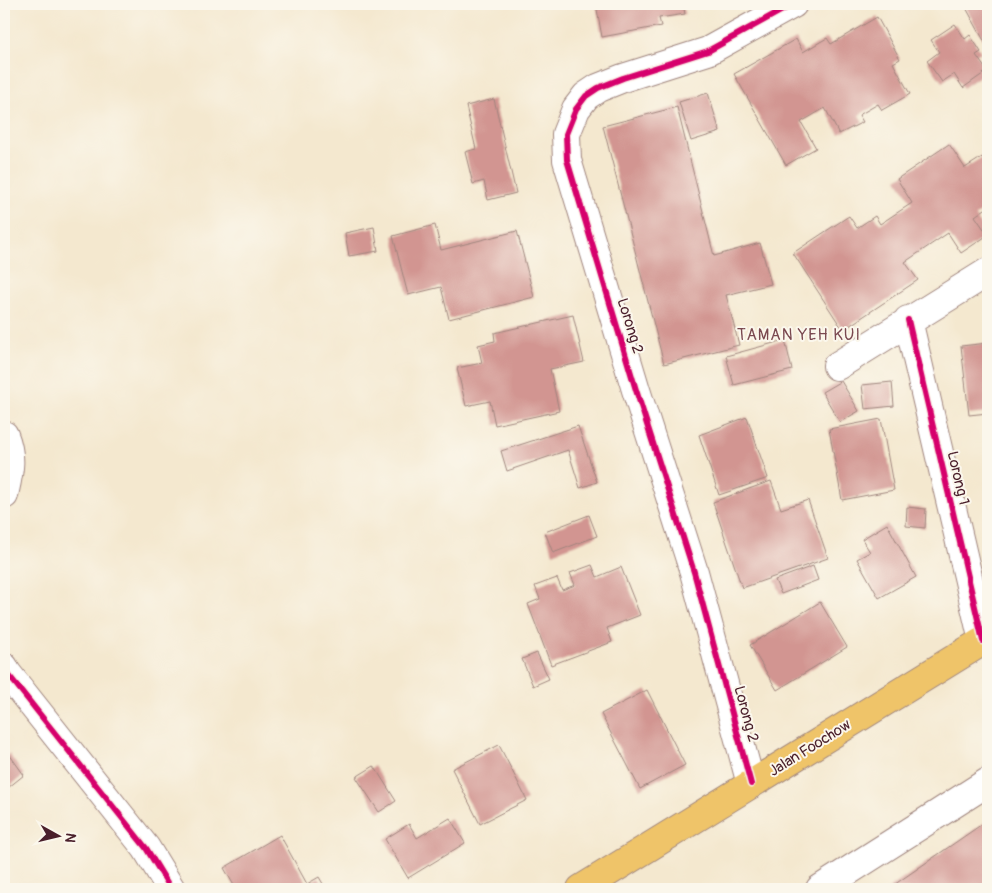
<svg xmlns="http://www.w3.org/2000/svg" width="992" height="893" font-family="Pangolin,sans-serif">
<rect width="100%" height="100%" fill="#fbf7ec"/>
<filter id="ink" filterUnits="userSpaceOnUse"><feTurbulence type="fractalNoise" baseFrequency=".02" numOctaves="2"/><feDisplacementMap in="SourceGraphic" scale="10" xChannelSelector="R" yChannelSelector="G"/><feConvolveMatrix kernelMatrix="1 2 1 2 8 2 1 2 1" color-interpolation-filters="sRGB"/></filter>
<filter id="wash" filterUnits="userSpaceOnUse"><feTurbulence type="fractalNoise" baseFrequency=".0096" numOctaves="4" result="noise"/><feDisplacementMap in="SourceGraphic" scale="20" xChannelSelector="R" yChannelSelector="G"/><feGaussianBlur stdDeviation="1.12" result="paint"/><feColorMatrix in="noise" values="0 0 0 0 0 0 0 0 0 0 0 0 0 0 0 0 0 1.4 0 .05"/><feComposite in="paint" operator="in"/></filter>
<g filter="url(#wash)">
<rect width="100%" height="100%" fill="#f4e8cf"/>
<g id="blocks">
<path fill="#d29591" d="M596 4H683L685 14 659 18 661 26 602 37Z
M964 4H988V48Z
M877 17 900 59 893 63 910 94 882 110 878 104 859 115 863 122 839 134 825 108 801 122 816 148 786 165 734 74 796 39 803 52 827 38 831 44Z
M955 24 965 39 970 35 981 52 976 55 987 71 963 88 954 74 942 82 927 61 939 52 931 40Z
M708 93 720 132 691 141 679 102Z
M494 99 516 193 488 200 484 181 473 184 465 152 476 149 466 106Z
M677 107 714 256 760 243 771 284 726 295 739 345 664 364 603 126Z
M949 144 965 168 987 154 988 157V207L975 216 988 235 961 253 948 233 905 262 918 280 843 330 793 253 849 216 857 228 875 216 880 224 912 203 897 179Z
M435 225 441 250 517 231 534 297 449 319 441 287 408 295 393 236Z
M374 227 378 251 349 256 345 233Z
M573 315 584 362 550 369 559 411 495 425 490 401 466 406 457 368 482 363 478 345 495 341 494 333Z
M785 340 792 370 734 385 726 356Z
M988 343V413L969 415 961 346Z
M841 381 859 411 840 422 822 392Z
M892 382 894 406 865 409 862 385Z
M747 417 768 478 719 495 699 435Z
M881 419 894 490 842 500 829 429Z
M578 426 597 482 580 488 568 450 507 471 501 451Z
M771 481 781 509 808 500 828 558 742 588 713 502Z
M907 507 926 509 925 528 906 526Z
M589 515 597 536 553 553 545 532Z
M887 524 916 577 879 598 857 559 870 552 862 539Z
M592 565 597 577 621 567 640 615 607 628 612 642 551 665 528 604 540 599 535 586 557 578 562 590 575 585 570 573Z
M813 566 818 580 781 594 775 580Z
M820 602 847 647 777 690 750 645Z
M537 653 549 679 533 686 522 659Z
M647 690 685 765 640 789 601 714Z
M499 745 527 800 480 824 452 769Z
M9 754 24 775 4 791V758Z
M374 766 396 801 379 812 356 777Z
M450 818 465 843 408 878 385 839 409 824 417 838Z
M988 820V889H888Z
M280 835 307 884 319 877 326 889H236L224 868Z"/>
</g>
</g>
<g filter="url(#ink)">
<use href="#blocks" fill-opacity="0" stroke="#9f847d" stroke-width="1"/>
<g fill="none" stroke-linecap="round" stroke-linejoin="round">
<defs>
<path id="minor" d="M908 320 983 641
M837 366 988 272
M4 435C13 458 9 472 4 495
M4 667 7 673 146 848 171 889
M751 784 694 572 636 390 567 160 566 134 576 109 586 96 598 88 623 78 708 51 793 4
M820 889 988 782"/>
<path id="major" d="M581 889 988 638"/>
</defs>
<use href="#minor" stroke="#9f847d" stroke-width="30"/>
<use href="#major" stroke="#9f847d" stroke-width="30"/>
<use href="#minor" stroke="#fff" stroke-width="28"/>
<use href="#major" stroke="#efc469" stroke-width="28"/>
<defs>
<path id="cycleway" d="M908 320 983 641
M4 667 7 673 146 848 171 889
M751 784 694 572 636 390 567 160 566 134 576 109 586 96 598 88 623 78 708 51 793 4"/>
</defs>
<use href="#cycleway" stroke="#fbf7ec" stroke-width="9"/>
<use href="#cycleway" stroke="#d6006c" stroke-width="6"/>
</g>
</g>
<g text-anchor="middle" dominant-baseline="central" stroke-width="4" stroke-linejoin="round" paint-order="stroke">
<g font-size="15" fill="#4a1f2b" stroke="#fbf7ec">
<text transform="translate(630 326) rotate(73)">Lorong 2</text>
<text transform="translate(958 478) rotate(77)">Lorong 1</text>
<text transform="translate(746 714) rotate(75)">Lorong 2</text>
<text transform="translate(810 748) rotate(-32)">Jalan Foochow</text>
</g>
<g font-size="16" letter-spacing="1" fill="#7a484f" stroke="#fbf7ec">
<text x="799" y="335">TAMAN YEH KUI</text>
</g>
</g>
<rect width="992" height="893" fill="none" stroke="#fbf7ec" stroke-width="20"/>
<g transform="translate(58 836) rotate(98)" stroke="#fbf7ec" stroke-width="4" paint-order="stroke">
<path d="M0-4L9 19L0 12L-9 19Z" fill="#4a1f2b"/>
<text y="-8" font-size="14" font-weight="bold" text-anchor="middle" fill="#4a1f2b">N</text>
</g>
</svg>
